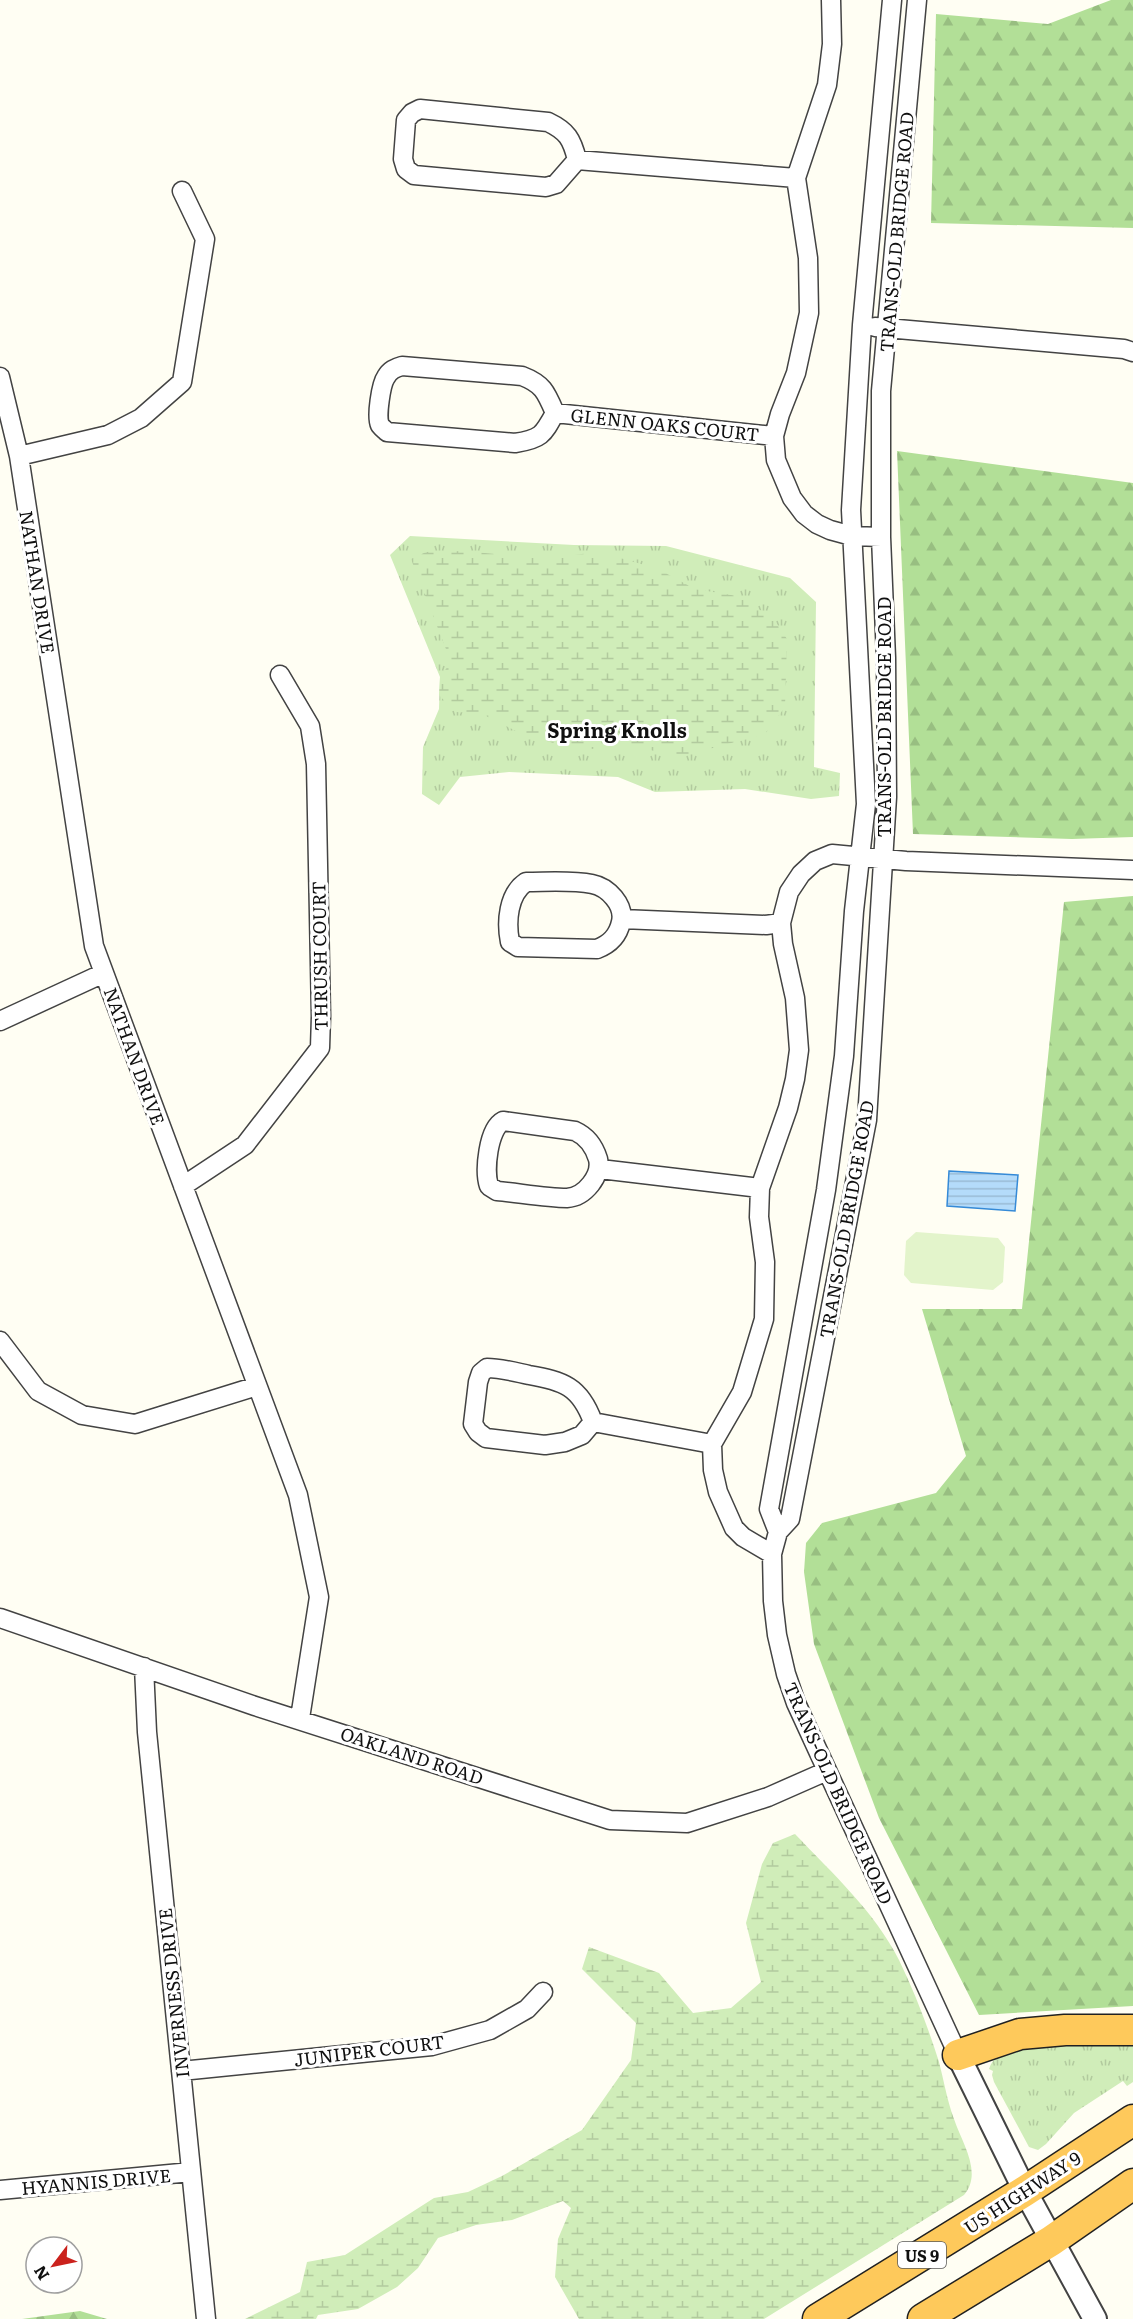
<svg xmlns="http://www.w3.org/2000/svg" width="1133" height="2319" font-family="Literata,serif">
<defs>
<pattern id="grass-tufts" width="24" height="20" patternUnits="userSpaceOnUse" patternTransform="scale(1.5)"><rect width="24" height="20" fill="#d0edb9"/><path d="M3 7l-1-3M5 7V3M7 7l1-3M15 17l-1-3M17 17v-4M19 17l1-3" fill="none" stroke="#b2ca9e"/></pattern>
<pattern id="forest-firs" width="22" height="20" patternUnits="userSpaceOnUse" patternTransform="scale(1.5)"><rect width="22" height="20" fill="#b2df97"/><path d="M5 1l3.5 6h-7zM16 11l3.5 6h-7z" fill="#98be81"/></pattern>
<pattern id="wetland-marsh" width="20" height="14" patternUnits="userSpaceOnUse" patternTransform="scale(1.5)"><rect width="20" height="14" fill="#d0edb9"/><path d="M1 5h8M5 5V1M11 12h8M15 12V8" fill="none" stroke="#b2ca9e"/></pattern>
<pattern id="water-rules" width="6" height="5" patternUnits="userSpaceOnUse" patternTransform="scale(1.5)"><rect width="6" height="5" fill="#b4dbfa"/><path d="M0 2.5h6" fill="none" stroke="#9abbd5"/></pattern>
</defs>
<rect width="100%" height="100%" fill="#fffef3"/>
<path fill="url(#grass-tufts)" d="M410 536 574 545 666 546 790 578 816 602 814 767 840 773 839 796 811 799 745 789 655 792 618 777 509 772 460 777 439 805 422 794 423 747 439 709 440 677 390 555Z
M1039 2044H1133V2082L1127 2086 1123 2081 1074 2113 1046 2144 1038 2150 1029 2147 994 2082 992 2075 993 2071 989 2069C995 2049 1021 2049 1039 2044Z"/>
<path fill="url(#forest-firs)" d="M1111 0H1133V228L931 223 936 14 1048 24Z
M897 451 1133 483V837L1072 839 913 834Z
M1133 896V2006L979 2015 879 1818 814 1644 804 1572 806 1543 822 1523 936 1493 966 1456 922 1309H1022L1064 902Z
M80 2311 107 2319H22Z"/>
<path fill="url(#wetland-marsh)" d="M465 551 546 559 589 553 624 559 658 569 695 589 737 596 773 618 787 639 785 707 765 734 679 757 634 746 576 750 518 732 480 713 455 712 439 695 440 677 451 662 411 559 426 552Z
M795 1834C832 1873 875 1912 899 1960 915 1993 928 2027 939 2062 944 2081 947 2100 954 2119 962 2143 983 2173 964 2195L764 2319H579L555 2277 558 2239 571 2208 563 2201 512 2220 476 2225 438 2238 418 2268 397 2287 358 2309 318 2315 316 2319H245L300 2292 307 2262 345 2255 434 2198 468 2192 502 2176 582 2130 631 2060 636 2023 582 1969 589 1947 659 1973 693 2013 731 2008 761 1982 746 1923 762 1864 773 1843Z"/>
<path fill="#e3f4cb" d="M916 1232 998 1238 1005 1247 1003 1282 993 1290 911 1283 904 1275 906 1241Z"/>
<path fill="url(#water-rules)" stroke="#358ad7" stroke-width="1.5" d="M949 1171 1018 1175 1015 1211 947 1206Z"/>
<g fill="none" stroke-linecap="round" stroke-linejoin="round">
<defs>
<path id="minor" d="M831 0 832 44 827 85 796 178 808 258 809 313 796 373 780 414 774 436 776 460 792 498 804 514 817 524 830 530 852 536 881 537
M917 0 881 391V537L886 658 887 797 867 1120 790 1519 778 1532 772 1554 773 1601 777 1635 786 1674 796 1703 958 2055
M420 109 548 122C567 131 572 139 577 160L556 184 546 187 414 175 406 169 403 159 406 120 412 113Z
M577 160 796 178
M875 327 1124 349 1133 352
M402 366 522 376C543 384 546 392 555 413 543 435 541 439 515 443L387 432C385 430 381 427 380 425 376 417 381 384 386 377 390 370 395 368 402 366Z
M0 377 19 456 94 946 298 1495 319 1597 300 1718
M555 413 774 436
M19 456 108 435 141 418 182 382 205 239 182 191
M526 882C547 882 572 880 592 884 608 887 625 905 621 922 618 936 610 944 597 949L518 947 510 942C506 922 508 894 526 882Z
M622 919 766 925 781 923
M0 1021 104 973
M503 1121 575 1131C586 1136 594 1146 598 1159 602 1175 585 1197 567 1198 546 1198 519 1193 497 1191L489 1186C484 1171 488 1129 503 1121Z
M600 1169 760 1188
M183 1186 245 1145 320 1048 321 1016 316 764 310 726 280 675
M0 1341 38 1391 82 1415 135 1424 257 1386
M487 1368C501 1368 515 1372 529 1375 563 1381 580 1386 593 1422L582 1435 565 1442 545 1445 486 1438 478 1432 473 1424 478 1382 481 1373Z
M593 1422 712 1444
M778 1532 769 1509 826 1190 844 1056 854 911 866 804 851 510 862 325 892 0
M772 1554 743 1537 734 1528 718 1492 713 1470 712 1444 742 1392 764 1319 765 1262 759 1217 760 1188 788 1108 795 1079 799 1050 795 998 783 944 781 923 789 892 801 874 815 861 832 854 906 861 1133 870
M0 1618 255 1706 610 1820 687 1823 768 1797 827 1771
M144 1667 147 1732 206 2319
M181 2071 432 2046 490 2030 527 2009 543 1992
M0 2190 191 2172"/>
<path id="tertiary" d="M958 2055 1025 2191 1095 2319"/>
<path id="trunk" d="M958 2055 1020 2034 1065 2030H1133
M818 2319 1025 2191 1133 2120
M923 2319 1051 2241 1133 2184"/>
</defs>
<use href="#minor" stroke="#434343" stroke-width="21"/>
<use href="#tertiary" stroke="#434343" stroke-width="26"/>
<use href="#trunk" stroke="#212121" stroke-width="33"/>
<use href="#minor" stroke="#fff" stroke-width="18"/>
<use href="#tertiary" stroke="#fff" stroke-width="22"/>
<use href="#trunk" stroke="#fec95b" stroke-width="30"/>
</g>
<g text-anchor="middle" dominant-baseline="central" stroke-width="6" stroke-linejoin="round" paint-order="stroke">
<rect fill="#fff" stroke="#585858" stroke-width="1.5" x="898" y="2242" width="48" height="26" rx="4.5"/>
<g font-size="16" font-weight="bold" fill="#101010">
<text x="922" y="2255">US 9</text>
</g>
<g font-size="18" fill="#101010" stroke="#fff">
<text transform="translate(896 232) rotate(-85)">TRANS-OLD BRIDGE ROAD</text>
<text transform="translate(665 424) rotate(6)">GLENN OAKS COURT</text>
<text transform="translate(38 582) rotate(81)">NATHAN DRIVE</text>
<text transform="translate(883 717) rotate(-90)">TRANS-OLD BRIDGE ROAD</text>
<text transform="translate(319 956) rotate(-91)">THRUSH COURT</text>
<text transform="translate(135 1056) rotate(70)">NATHAN DRIVE</text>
<text transform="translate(846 1219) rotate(-80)">TRANS-OLD BRIDGE ROAD</text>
<text transform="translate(412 1755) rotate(18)">OAKLAND ROAD</text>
<text transform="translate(839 1793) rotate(66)">TRANS-OLD BRIDGE ROAD</text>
<text transform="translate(173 1993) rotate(-96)">INVERNESS DRIVE</text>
<text transform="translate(369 2050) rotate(-7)">JUNIPER COURT</text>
<text transform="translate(96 2181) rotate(-5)">HYANNIS DRIVE</text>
<text transform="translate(1022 2192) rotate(-33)">US HIGHWAY 9</text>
</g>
<g font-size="20" font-weight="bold" fill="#101010" stroke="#fff">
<text x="617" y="729">Spring Knolls</text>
</g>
</g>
<g transform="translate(54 2265) rotate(238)"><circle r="28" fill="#ffffff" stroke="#9f9f9f" stroke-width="1.5"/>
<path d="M0-4.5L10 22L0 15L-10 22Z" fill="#cb221d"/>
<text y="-9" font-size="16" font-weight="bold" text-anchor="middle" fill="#101010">N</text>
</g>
</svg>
